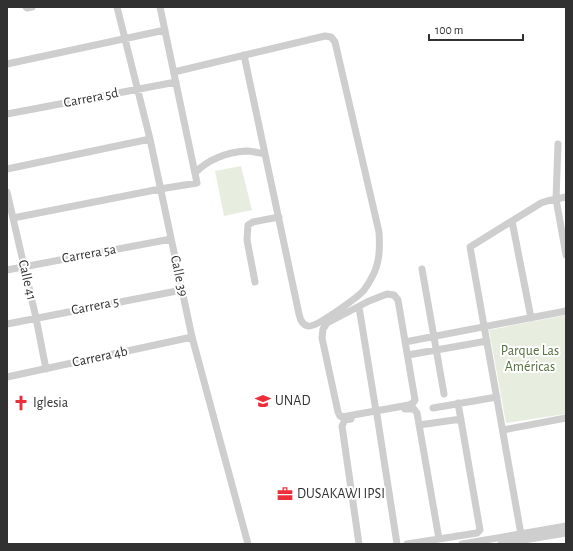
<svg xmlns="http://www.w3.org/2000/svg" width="573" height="551" font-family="'Alegreya Sans',sans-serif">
<rect width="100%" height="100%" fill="#fff"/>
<path fill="#e7eedf" d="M241 166 252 210 224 216 215 171Z
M566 315V414L506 423 489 330Z"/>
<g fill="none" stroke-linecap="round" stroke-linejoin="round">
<path stroke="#cecece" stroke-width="7" d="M26 7 27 8 32 7
M117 7 150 139 192 337 248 544
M7 64 165 30
M174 72 325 36 331 37 335 42 379 232C380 247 380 263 372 277 370 281 367 286 364 290 358 297 316 328 308 326 302 325 300 319 299 314L244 55
M7 114 176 82
M558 144 556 199 566 255
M7 169 150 139
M195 173C207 160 227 152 246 151 252 151 259 153 265 154
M7 192 36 318 46 369
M13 218 160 189 197 183 160 7
M512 221 531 318
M422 269 444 394
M7 270 171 239
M255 282 247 240 248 225 253 222 279 217
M387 294 394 295 398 300 415 400 413 403 409 405 342 417 340 416 338 412 322 338 323 329 327 323 369 301Z
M359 307 376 411
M7 324 182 290
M405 342 566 311
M408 355 487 341
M7 377 192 337
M433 408 497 397
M405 409H414L417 413 439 539
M377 415 397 544
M351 419 345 420 342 426 359 544
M419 425 461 419
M503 430 566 418
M522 540 470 247 541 203 547 201 566 197
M407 544 477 533 480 530 458 403
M462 544 566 526
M501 544 566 533"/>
</g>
<defs>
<symbol id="university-bare" viewBox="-9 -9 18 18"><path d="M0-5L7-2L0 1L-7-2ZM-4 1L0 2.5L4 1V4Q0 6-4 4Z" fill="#ec2e3a" stroke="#fff" stroke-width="2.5" paint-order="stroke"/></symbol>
<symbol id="church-bare" viewBox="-9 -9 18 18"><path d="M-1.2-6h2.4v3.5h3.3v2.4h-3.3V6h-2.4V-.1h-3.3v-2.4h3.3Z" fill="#ec2e3a" stroke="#fff" stroke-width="2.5" paint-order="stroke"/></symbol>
<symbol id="office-bare" viewBox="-9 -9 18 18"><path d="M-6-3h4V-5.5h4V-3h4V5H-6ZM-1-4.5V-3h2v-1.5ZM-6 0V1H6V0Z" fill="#ec2e3a" stroke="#fff" stroke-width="2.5" paint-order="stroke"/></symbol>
</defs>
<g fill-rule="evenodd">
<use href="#university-bare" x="252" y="390" width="22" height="22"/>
<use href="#church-bare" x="10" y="392" width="22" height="22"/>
<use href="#office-bare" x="274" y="483" width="22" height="22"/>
</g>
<g text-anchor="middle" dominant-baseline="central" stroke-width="4" stroke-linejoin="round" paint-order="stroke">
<g font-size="14" fill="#313131" stroke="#fff">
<text transform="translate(91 98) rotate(-11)">Carrera 5d</text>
<text transform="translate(89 254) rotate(-10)">Carrera 5a</text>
<text transform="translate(179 276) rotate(78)">Calle 39</text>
<text transform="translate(27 280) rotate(77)">Calle 41</text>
<text transform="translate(95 306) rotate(-11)">Carrera 5</text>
<text transform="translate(100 357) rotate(-12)">Carrera 4b</text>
</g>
<g font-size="14" fill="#536f3c" stroke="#fff">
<text x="530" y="351">Parque Las<tspan x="530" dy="16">Américas</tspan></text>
</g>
<g font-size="14" fill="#313131" stroke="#fff" text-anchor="start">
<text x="275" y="401">UNAD</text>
<text x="33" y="403">Iglesia</text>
<text x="297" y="494">DUSAKAWI IPSI</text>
</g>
</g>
<rect width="573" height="551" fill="none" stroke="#313131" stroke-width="16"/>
<path d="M429 34v6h94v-6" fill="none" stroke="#313131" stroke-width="2"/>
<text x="435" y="34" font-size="12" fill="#313131" stroke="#ffffff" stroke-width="3" paint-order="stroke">100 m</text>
</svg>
